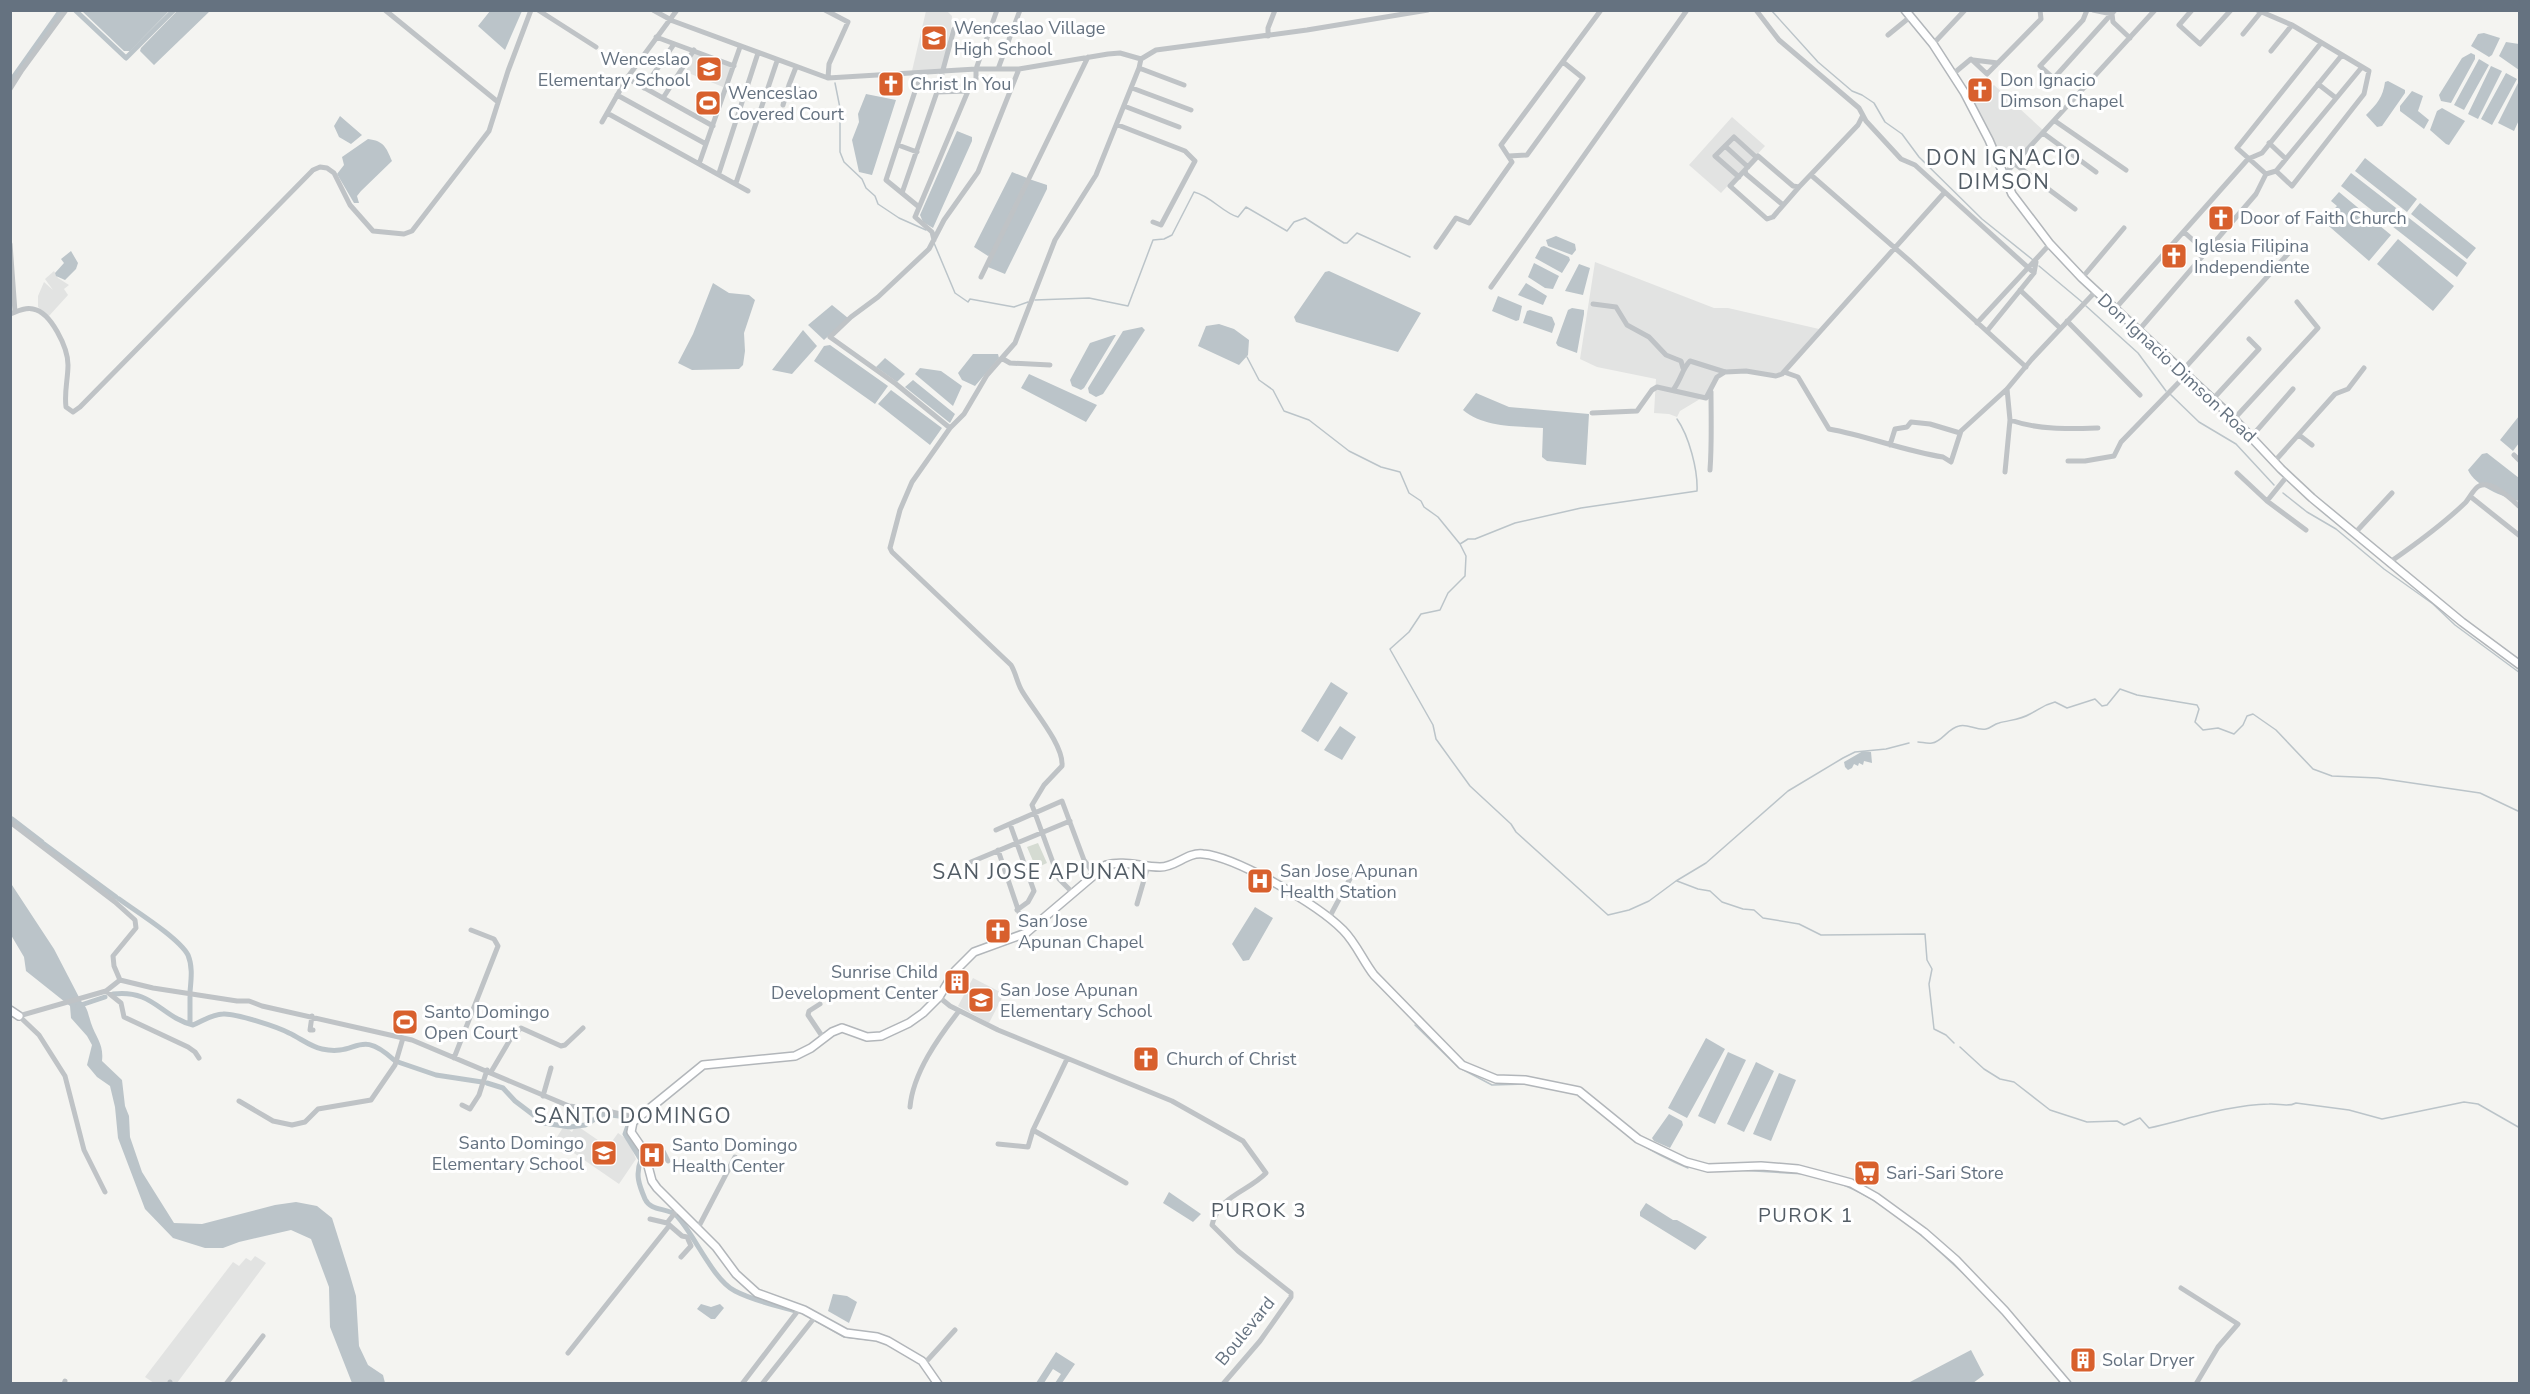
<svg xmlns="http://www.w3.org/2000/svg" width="2530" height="1394" font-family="'Nunito Sans',sans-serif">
<rect width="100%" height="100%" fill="#f4f4f1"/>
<path fill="#e2e3e2" d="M926 11H947L952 16 951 29 942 70 912 71Z
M694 51 732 66 723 87 686 72Z
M1994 85 2044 131 2014 161 2006 153 1999 156 1973 104Z
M1732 117 1765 146 1721 193 1689 165Z
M1595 262 1714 308H1728L1819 329 1780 374 1725 371 1705 396 1680 411 1677 417 1669 414 1654 413 1656 379 1597 367 1580 359Z
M54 271 58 278 69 285 64 289 68 295 49 316 38 307V296L44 282 53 290 45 279Z
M973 978 1004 994 989 1023 958 1006Z
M576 1125 608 1147 618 1133 628 1140 636 1159 619 1184 555 1140 564 1126 572 1132Z
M255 1256 266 1263 177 1383H154L145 1377 233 1262 239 1266 246 1258 251 1261Z"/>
<path fill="#d5dbd2" d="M1038 843 1047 863 1036 868 1027 847Z
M396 1012 418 1019 414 1032 392 1024Z"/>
<path fill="#bbc4c9" d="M178 10 210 11 154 65 140 51 141 48Z
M82 11H169L130 51H124Z
M490 11H522L505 50 478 26Z
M2484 33 2500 38 2492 55 2489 57 2471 46 2478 34Z
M2506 42 2519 44V70L2499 56Z
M2471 53 2475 55V59L2451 103 2441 101 2439 95 2462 58Z
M2479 59 2489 65 2464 110 2454 105Z
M2491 66 2502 71 2478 119 2468 114Z
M2506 73 2517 79 2492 125 2481 119Z
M2388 81 2405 90V93L2382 126 2377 127 2366 115C2377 104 2383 97 2385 82Z
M2518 83 2519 120 2514 131 2498 123Z
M2412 91 2423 96 2418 111 2429 120 2424 129 2400 111V106Z
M866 94 896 100 872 175 859 172 852 140 859 122 858 114Z
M2442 108 2465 121 2449 145 2446 144 2430 130 2437 111Z
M340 116 362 135 351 144 339 137 334 126Z
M957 131 972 137V141L933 228 923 222 920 215Z
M368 139C384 141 386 147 392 161L361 191 357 196 359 203H354L337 174 344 165 342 157Z
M2365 158 2417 199 2407 212 2355 171Z
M1012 172 1027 178 990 255 988 256 974 247Z
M2351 173 2467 263 2457 277 2341 186Z
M1029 179 1047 185V189L1005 274 988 267Z
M2339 192 2391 235 2369 261 2323 221 2337 206 2331 201Z
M2420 203 2476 248 2467 259 2411 214Z
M1556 236 1575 244 1576 250 1572 255 1548 246 1546 240Z
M2398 239 2454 286 2433 311 2377 264Z
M1544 246 1569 257 1570 260 1562 273 1535 258 1541 247Z
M71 251 78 263 76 269 65 280 56 276 55 273 64 263 61 259Z
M1534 263 1559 276 1553 289 1545 288 1528 277Z
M1579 264 1590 268 1583 295 1565 291Z
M1329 271 1421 313 1398 352 1296 322 1294 317 1325 272Z
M713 283 729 293 749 295 755 300 744 333 745 351 743 365 739 369 692 370 678 363 693 334Z
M1526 283 1547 296 1543 305 1518 295Z
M1498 296 1522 306 1519 320 1516 321 1492 311Z
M832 305 848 318 824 340 808 325Z
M1572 308 1584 310V314L1577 353 1558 346 1556 343 1568 310Z
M1530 310 1552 317 1555 324 1552 333 1523 323 1527 311Z
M1219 324 1234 329 1249 340 1248 355 1239 365 1198 346 1206 326Z
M1142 327 1145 330 1103 394 1096 397 1089 393 1088 388 1123 331Z
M803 330 817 346 792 374 772 370Z
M1114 335H1116L1084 388 1081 390 1072 386 1070 380 1090 343Z
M830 345 888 386 875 404 814 361 824 346Z
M973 354H998L999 358 975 386 962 380 958 373Z
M885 358 905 374 897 382 876 367Z
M920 368 941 371 962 386 953 406 915 374Z
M1029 374 1097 405 1086 422 1021 388Z
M913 380 955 414 950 423 905 387Z
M891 390 942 428 930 445 878 404Z
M1476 393 1509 407 1589 414 1586 465 1547 461 1542 457 1543 428C1518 426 1484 428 1463 410Z
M2519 416V443L2513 451 2500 440Z
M2487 453 2519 478V501C2503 497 2475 486 2468 470L2482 454Z
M1331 682 1348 693 1318 742 1301 731Z
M1340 726 1356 737 1342 760 1324 750Z
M1863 751 1871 752 1872 763 1864 761 1863 765 1859 763 1858 766 1854 764 1852 768 1848 770 1845 767 1844 762Z
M10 882 54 949 81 1001C88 1008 88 1014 91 1023 96 1038 104 1044 102 1061L122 1080 125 1106 129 1116 130 1137 142 1172 174 1223 202 1224 275 1205 296 1202 317 1206 332 1218 349 1272 356 1296 359 1346 368 1365 383 1375 385 1383H352L330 1327 329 1287 311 1239 291 1230 239 1242 223 1248H205L173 1238 145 1209 118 1138 115 1107 110 1086 97 1077 87 1065 92 1045 87 1036 71 1018 70 1006 26 971 24 957 11 935Z
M1255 907 1273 918 1249 960 1243 961 1232 944Z
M1706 1038 1725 1049 1687 1118 1668 1108Z
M1728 1052 1746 1060 1715 1124 1698 1116Z
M1756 1062 1774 1071 1744 1132 1727 1124Z
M1779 1073 1796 1080 1771 1141 1753 1134Z
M1669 1114 1682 1121 1683 1125 1670 1148 1654 1141 1652 1138Z
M1169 1192 1201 1214 1193 1222 1163 1203Z
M1646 1203 1673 1220H1677L1707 1237 1695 1250 1640 1216V1212Z
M833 1294 847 1296 857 1302 849 1323 828 1311Z
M701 1304 711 1307 720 1304 724 1308 715 1319H711L697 1309Z
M1971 1350 1984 1375 1973 1383H1908Z
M1056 1352 1075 1364 1062 1383H1055L1061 1374 1053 1369 1044 1383H1036Z"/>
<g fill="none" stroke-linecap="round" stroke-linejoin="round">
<path stroke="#bbc4c9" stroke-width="1.5" d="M1771 10 1818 62 1852 91 1862 95 1874 103 1885 122 1902 134 1919 157 1982 219 2033 260
M835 83 840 108V152L844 162 862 179 866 188 875 196 878 204 899 218 926 230
M934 243 955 293 968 302 970 299 1014 307 1028 302
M2039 266 2082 302
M1035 300 1089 298 1128 306 1153 240 1164 239 1172 235 1194 192C1211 196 1223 213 1238 217L1246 207 1287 231 1294 222 1305 218 1344 243H1347L1357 233 1410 257
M2086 306 2138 353 2166 391
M1247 357 1259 380 1273 390 1284 411 1309 420 1349 451 1381 467 1400 472 1409 493 1421 501 1424 507 1438 517 1460 544 1468 539H1475L1515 523 1581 508 1697 491C1698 470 1689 436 1677 419
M2170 394 2199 422 2236 444 2274 485
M2283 493 2307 512 2336 529 2384 569 2433 604 2455 625 2520 673
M1460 544 1466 556 1465 576 1448 593 1440 610 1421 614 1409 632 1390 649 1391 651 1433 725 1436 739 1470 786 1511 824 1516 832 1608 915 1629 910 1649 901 1676 881 1706 863 1788 791 1843 758 1855 752 1886 749 1909 743
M1918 742C1922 742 1927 744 1932 743 1942 742 1948 728 1959 726 1967 723 1977 731 1986 729 1991 728 1994 724 1999 723 2009 720 2020 720 2030 714 2040 709 2043 705 2055 702L2067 708 2095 699 2102 706 2107 705 2120 689 2137 695 2197 705 2199 709 2195 722 2203 730 2218 728 2234 734 2243 725 2247 716 2253 714 2276 730 2313 769 2332 776 2378 778 2480 793 2520 812
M1677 881 1698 889 1710 891 1722 902 1743 909 1754 910 1763 918 1799 924 1821 935 1925 934 1927 960 1932 969 1929 984 1934 1029 1946 1035 1954 1043
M1415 1025 1458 1067 1492 1085 1527 1084
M1960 1047 1984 1069 2000 1079 2014 1082 2050 1110 2087 1122 2117 1121 2124 1125 2140 1118 2149 1128C2189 1119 2228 1105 2269 1104 2279 1103 2287 1108 2296 1103L2349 1110 2382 1119 2464 1102 2478 1104 2520 1128
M1550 1088 1580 1095
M1595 1108C1625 1136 1650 1152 1688 1168
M1738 1170 1805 1174
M1836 1182C1887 1201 1928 1240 1967 1277
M816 1321 844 1337 879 1341
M2033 1349 2062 1384
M928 1376 933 1384"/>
<path stroke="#bbc4c9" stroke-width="5" d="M75 10 126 58 174 10
M10 82 61 10
M12 819 42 842
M44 844 116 897
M119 899C137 912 179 938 188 955 193 967 191 980 190 992
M113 994C153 989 161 1017 193 1025 203 1021 212 1014 223 1014 235 1013 278 1027 289 1033 300 1038 311 1047 322 1049 358 1057 358 1027 394 1060
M78 1006 105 997
M190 1024V997
M398 1062 436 1075 482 1082
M487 1083 503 1088 515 1101 544 1123 570 1127 585 1125 603 1114 619 1116
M630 1120 625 1134 641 1160C635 1174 639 1185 645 1199 651 1212 668 1207 677 1216 694 1234 713 1280 735 1291 754 1301 775 1305 796 1311"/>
<defs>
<path id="secondary" d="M1905 10 1933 44 1964 92 1989 140 2012 194 2050 244 2082 278 2234 419 2281 469 2312 498 2462 622 2520 665
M10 1010 19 1016
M938 1384 922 1361 888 1341 877 1337 846 1333 804 1310 757 1293 736 1274 716 1247 657 1188 652 1181 644 1151 631 1132 633 1122 703 1065 795 1056 811 1048 832 1032 842 1028 867 1037 881 1036 909 1023 923 1013 939 997 955 971 974 952 1026 933 1106 865C1124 860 1141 867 1160 867 1176 867 1187 852 1203 854 1237 857 1318 905 1343 930 1356 943 1363 961 1374 975L1462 1065 1496 1079 1525 1080 1579 1091 1638 1139 1686 1162 1708 1168 1761 1166 1798 1169 1851 1183 1876 1197 1924 1232 1956 1260 2005 1311 2067 1384"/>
</defs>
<use href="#secondary" stroke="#b2b6ba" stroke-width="10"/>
<path stroke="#bfc3c6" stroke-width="5" d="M385 10 498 102
M538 10 596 47
M653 10 673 21 828 78 976 69H1019L1108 54 1120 53 1141 59
M825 10 848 22 829 64 828 78
M1756 10 1779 40 1859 108 1866 121 1901 159 1915 165 2034 273
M2093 10 2112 14 2113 22 2130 38
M2192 10 2179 25 2200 44 2231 10
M2257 10 2292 25 2369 71 2364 94 2292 186 2276 171
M2243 34 2261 12
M1888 35 1910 17
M1268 36V28L1275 10
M656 37 734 66
M2321 43 2237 148 2266 174 2276 171 2362 67
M1933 44 1965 10
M2271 51 2292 25
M1973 60 1998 63
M796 67 789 85 804 91
M1139 68 1184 85
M998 69 1020 10
M1953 74 1971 59 1987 74 2041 19 2040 10
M627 78 713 126
M2054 78 2115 10
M2318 84 2336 98
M2061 85 2040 66 2083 20 2087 10
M644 88 674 44
M1132 88 1191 110
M10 89 22 70 66 10
M937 92 968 91
M617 95 706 144
M663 98 694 50
M783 105 789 85
M1124 106 1179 127
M607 113 748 191
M2055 121 2126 170
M602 122 627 78 677 10
M1118 125 1185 151 1195 161 1161 225 1153 222
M2043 133 2096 172
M2269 143 2286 159
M898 145 917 152
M1725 146 1748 167
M1509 156 1527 155 1583 78 1563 62
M699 164 740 47
M2015 164 2075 209
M1745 170 1730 186 1767 219 1773 217 1799 187
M719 173 758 53
M1811 175 1911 262 2026 367
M2003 176 2155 10
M1739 177 1715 156 1734 137 1756 157
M736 183 777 61
M902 193 937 92 954 29 990 30
M1783 205 1746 174 1745 170 1758 156 1793 186 1799 187 1858 125 1862 117
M919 207 886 180 921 73
M2184 232 2206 252
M934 240 932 232 915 217 968 91 976 79V69L997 10
M10 244 15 312
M1436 247 1456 218 1469 223 1512 162 1501 145 1601 10
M981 277 1088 57
M2082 278 2124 228
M1491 287 1687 10
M2020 290 2060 328
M1593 304 1616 307 1627 325 1649 337 1666 355 1681 361 1683 368
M2114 310 2248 159 2262 153 2342 55
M10 314C18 311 25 307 33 309 51 312 68 348 68 365 68 379 64 392 66 407L73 412 80 407 313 170 320 167 327 168 334 173 350 205 373 231 404 234 412 231 489 131 508 71 531 10
M2067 321 2140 395
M1977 323 2050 244
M2139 330 2256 194 2266 174
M1987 331 2034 273 2036 262
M1003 359 1010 363 1050 365
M2183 370 2296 245
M1784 372 1798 377 1829 429C1868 436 1904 451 1943 457L1951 462 1961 431 2007 389 2032 359 2095 292
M1673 390C1681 380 1682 369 1690 361L1725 372 1746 371 1776 376 1782 374 1944 193
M2213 399 2259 349 2249 339
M1592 413 1637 411 1652 390 1657 387 1706 398 1717 377 1725 372
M2234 419 2318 328 2297 302
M2010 420C2039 430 2067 429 2098 428
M950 428 896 384 830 337 851 317 878 297 929 249 944 220 978 172 1019 69
M2299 435 2312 445
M2252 436 2293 389
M1890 445 1895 429 1907 427 1911 422 1930 424 1960 433
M2514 455 2520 461
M2068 461H2085L2114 456 2121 442 2187 374
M2274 462 2335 394 2348 389 2364 368
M1710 470C1712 443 1711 418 1711 392
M2005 472 2010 420 2007 389
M2237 473 2267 501 2306 530
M2471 497 2520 536
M2267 501 2288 475
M2355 533 2392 493
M2390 562C2416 544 2442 525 2465 503 2469 499 2474 488 2479 486 2492 480 2511 499 2520 507
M10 822 115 902 135 920 136 928 113 956 114 966 120 980
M1010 824 1034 891 1028 902 1017 910
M996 830 1062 801 1084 860 1094 874
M998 850 1026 933
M971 862 1070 821
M1072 892 1059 879 1032 805 1044 785 1062 766C1064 745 1033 710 1022 691 1017 683 1016 673 1011 665L892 552 890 548 900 510 912 482 950 428 964 414 987 375 1015 343 1055 240 1096 175 1139 68 1141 59 1156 50 1307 30 1428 10
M1137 904 1148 866
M1329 918 1352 875
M120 980 153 988 237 1001H249L262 1006 412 1040 569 1106 603 1110 638 1118
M106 991 121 1003 124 1017 188 1047 195 1052 199 1058
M939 997 950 1006 998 1030 1172 1101 1243 1141 1266 1173C1248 1192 1219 1195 1212 1225L1238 1251 1291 1293V1297L1260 1341 1223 1384
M820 1004 809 1011 808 1015 824 1039
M19 1016 39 1035 65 1076 84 1150 105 1192
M19 1016 106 991 120 980
M312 1016 310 1030H313
M454 1058 498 946 494 939 471 930
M491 1072 511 1038 521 1028 561 1046 565 1045 583 1028
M543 1096 551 1068
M239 1101 273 1121 292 1125 305 1122 318 1109 371 1100 395 1065 403 1038
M462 1105 470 1109 479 1095 487 1070
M910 1107C913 1073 938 1038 959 1011
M1033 1130 1126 1183
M998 1144 1028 1147 1033 1130 1067 1059
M644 1151 660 1145 668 1161
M678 1209 667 1223 682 1236 687 1237 691 1246 681 1257
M650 1219 667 1223
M698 1228 735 1157
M2181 1288 2238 1324 2218 1347 2196 1384
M568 1353 669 1226
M924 1364 955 1330
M170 1382V1384
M64 1384 65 1381
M226 1384 263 1336
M742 1384 800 1308
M762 1384 815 1317"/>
<use href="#secondary" stroke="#fff" stroke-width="7"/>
</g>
<defs>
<symbol id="school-square" viewBox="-11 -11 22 22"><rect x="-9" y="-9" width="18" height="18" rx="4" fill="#d8602d" stroke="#fff"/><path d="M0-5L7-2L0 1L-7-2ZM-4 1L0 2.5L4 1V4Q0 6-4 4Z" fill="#fff"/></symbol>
<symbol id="church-square" viewBox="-11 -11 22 22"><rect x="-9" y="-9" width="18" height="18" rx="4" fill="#d8602d" stroke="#fff"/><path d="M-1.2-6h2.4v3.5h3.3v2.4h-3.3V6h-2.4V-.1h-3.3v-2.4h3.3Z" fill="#fff"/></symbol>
<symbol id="stadium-square" viewBox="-11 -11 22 22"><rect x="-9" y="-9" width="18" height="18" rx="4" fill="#d8602d" stroke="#fff"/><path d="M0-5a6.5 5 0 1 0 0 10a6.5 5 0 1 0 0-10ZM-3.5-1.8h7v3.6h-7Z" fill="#fff"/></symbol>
<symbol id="hospital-square" viewBox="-11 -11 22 22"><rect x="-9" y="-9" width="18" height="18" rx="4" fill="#d8602d" stroke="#fff"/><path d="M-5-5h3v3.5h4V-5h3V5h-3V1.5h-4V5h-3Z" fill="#fff"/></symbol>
<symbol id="building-square" viewBox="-11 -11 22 22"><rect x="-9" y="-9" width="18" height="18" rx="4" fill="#d8602d" stroke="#fff"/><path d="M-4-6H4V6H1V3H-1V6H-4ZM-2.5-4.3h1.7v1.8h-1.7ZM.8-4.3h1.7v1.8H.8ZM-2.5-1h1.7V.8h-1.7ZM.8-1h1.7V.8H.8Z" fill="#fff"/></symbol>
<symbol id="supermarket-square" viewBox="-11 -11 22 22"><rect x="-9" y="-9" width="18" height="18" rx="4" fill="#d8602d" stroke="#fff"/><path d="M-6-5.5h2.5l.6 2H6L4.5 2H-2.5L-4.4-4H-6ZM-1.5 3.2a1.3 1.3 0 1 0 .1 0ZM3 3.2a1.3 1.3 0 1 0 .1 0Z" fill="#fff"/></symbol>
</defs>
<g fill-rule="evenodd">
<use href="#school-square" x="919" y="23" width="30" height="30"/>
<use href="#school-square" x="694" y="54" width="30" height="30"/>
<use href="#church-square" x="876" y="69" width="30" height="30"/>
<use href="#church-square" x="1965" y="75" width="30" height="30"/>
<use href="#stadium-square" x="693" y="88" width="30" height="30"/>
<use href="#church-square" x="2206" y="203" width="30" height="30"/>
<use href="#church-square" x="2159" y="241" width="30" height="30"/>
<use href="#hospital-square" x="1245" y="866" width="30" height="30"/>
<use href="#church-square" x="983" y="916" width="30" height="30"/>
<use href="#building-square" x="942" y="967" width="30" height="30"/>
<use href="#school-square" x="966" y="985" width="30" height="30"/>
<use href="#stadium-square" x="390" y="1007" width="30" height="30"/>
<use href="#church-square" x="1131" y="1044" width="30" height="30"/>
<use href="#school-square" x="589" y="1138" width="30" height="30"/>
<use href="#hospital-square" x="637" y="1140" width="30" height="30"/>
<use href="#supermarket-square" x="1852" y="1158" width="30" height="30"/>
<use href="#building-square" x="2068" y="1345" width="30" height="30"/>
</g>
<g text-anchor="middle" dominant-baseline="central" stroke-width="6" stroke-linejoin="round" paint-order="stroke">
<g font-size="18" fill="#657280" stroke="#fff" text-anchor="start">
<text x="954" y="28">Wenceslao Village<tspan x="954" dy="21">High School</tspan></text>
<text x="690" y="59" text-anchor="end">Wenceslao<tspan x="690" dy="21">Elementary School</tspan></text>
<text x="2000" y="80">Don Ignacio<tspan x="2000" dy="21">Dimson Chapel</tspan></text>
<text x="910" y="84">Christ In You</text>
<text x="728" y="93">Wenceslao<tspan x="728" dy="21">Covered Court</tspan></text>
<text x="2240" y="218">Door of Faith Church</text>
<text x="2194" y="246">Iglesia Filipina<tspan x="2194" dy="21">Independiente</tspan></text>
<text x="1280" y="871">San Jose Apunan<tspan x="1280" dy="21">Health Station</tspan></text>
<text x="1018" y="921">San Jose<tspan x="1018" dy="21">Apunan Chapel</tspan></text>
<text x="938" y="972" text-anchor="end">Sunrise Child<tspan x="938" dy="21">Development Center</tspan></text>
<text x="1000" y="990">San Jose Apunan<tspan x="1000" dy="21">Elementary School</tspan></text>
<text x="424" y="1012">Santo Domingo<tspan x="424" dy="21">Open Court</tspan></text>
<text x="1166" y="1059">Church of Christ</text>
<text x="584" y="1143" text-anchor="end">Santo Domingo<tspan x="584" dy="21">Elementary School</tspan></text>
<text x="672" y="1145">Santo Domingo<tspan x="672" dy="21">Health Center</tspan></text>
<text x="1886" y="1173">Sari-Sari Store</text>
<text x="2102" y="1360">Solar Dryer</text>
</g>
<g font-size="18" fill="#657280" stroke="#fff">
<text transform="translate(2177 368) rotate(43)">Don Ignacio Dimson Road</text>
<text transform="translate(1245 1331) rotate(-51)">Boulevard</text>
</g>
<g font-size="20" letter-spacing="1.5" fill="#525c65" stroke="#fff">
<text x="1259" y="1210">PUROK 3</text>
<text x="1806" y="1215">PUROK 1</text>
</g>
<g font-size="21" letter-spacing="1.5" fill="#525c65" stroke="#fff">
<text x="2004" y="158">DON IGNACIO<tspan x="2004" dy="24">DIMSON</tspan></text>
<text x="1040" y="872">SAN JOSE APUNAN</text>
<text x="633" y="1116">SANTO DOMINGO</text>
</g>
</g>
<rect width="2530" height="1394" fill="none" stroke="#657280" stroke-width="24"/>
</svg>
